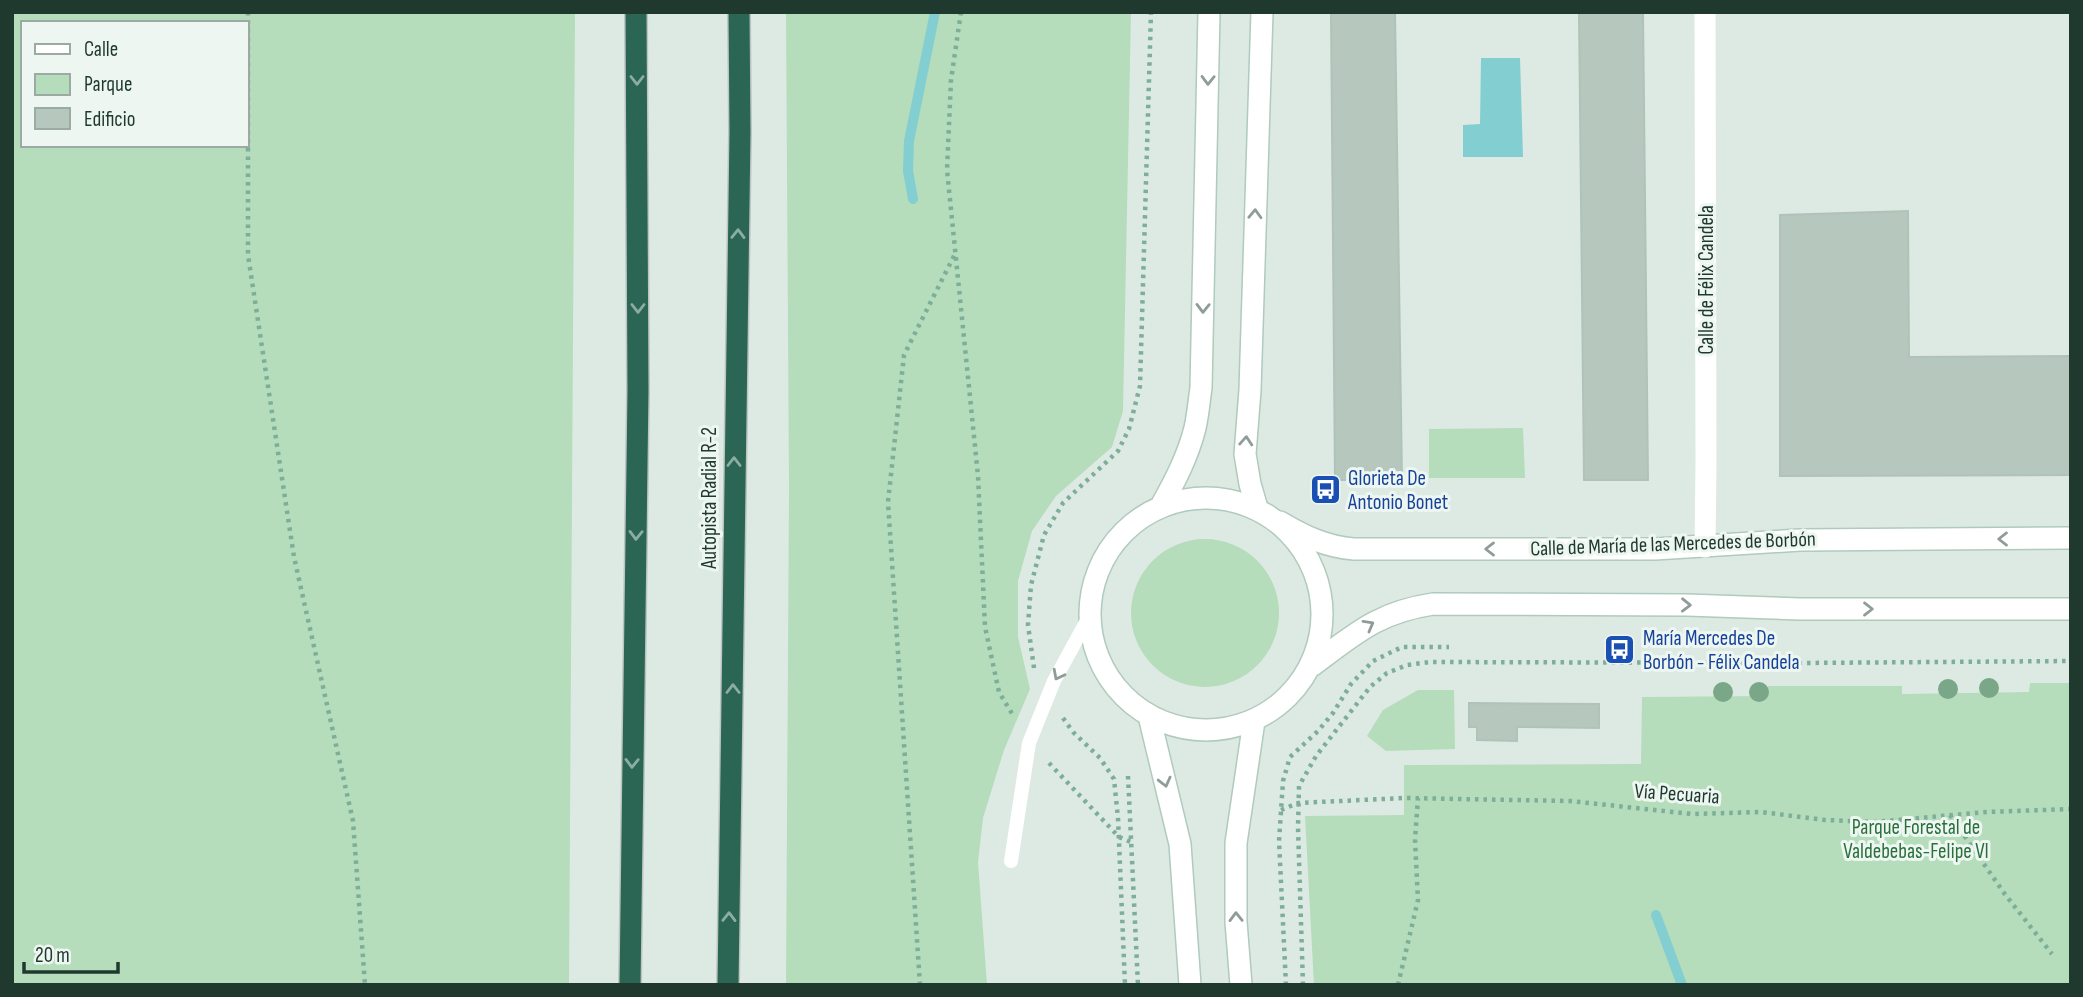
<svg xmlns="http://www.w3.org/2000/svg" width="2083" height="997" font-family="'Sofia Sans Condensed',sans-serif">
<rect width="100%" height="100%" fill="#ddeae3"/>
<path fill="#b5dcbb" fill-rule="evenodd" d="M12 12H575L569 985H12ZM23 23H247V145H23Z
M786 12H1131L1123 411 1112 447 1056 496 1032 531 1018 581V637L1030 689 1004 750 983 818 978 862 987 985H786L789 488Z
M1523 428 1525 478H1429V429Z
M1131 613a74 74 0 1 1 148 0a74 74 0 1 1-148 0Z
M2030 683H2071V985H1314L1305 816 1404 815V765L1641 764 1642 697 1768 696V686H1902V694L2029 692Z
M1418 690H1454L1455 749 1386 751 1367 736 1383 710Z"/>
<path fill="#83ced1" d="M1481 58H1520L1523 157H1463V125L1480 124Z"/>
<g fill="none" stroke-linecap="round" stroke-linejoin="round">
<path stroke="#83ced1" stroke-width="10" d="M913 199 908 171 909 141 935 12
M1656 915 1682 985"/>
</g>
<path fill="#b6c7be" stroke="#b0c3b9" stroke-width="2" d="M1331 12H1395L1402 480H1335Z
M1579 12H1643L1648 480H1584Z
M1908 211 1909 357 2071 356V475L1780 476V215Z
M1469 703 1599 704V728L1517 727V741L1477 740V727H1469Z"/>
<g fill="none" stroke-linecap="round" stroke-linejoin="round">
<defs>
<path id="secondary" d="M1090 614a116 116 0 1 1 232 0a116 116 0 1 1-232 0Z
M1161 506C1175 481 1188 456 1195 428 1198 415 1199 401 1201 388L1209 12
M1257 508 1250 484 1245 454 1250 390 1262 12
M1280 522C1304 536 1326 547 1354 549H1655L1800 540 2071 538
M1313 665C1356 633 1379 612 1433 604L1687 605 1800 609H2071
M1149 716 1180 844 1190 985
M1241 985 1236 922V843L1254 721"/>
<path id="highway" d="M630 985 638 391 636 12
M728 985 740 132 739 12"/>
</defs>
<use href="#secondary" stroke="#b0cabd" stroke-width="24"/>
<use href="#highway" stroke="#bcc4c1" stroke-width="24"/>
<path stroke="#7dae99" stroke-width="4.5" stroke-dasharray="3.5 5" stroke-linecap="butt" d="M248 12V255L294 557 353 821 365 985
M961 12 951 80 947 170 978 476 985 627 999 692 1014 717
M1034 668 1028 625 1031 585 1044 535 1063 503 1118 451 1129 429 1140 386 1151 12
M1063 718 1073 732 1100 758 1114 779 1118 818 1125 985
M1049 763 1119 837 1131 842
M1128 776 1138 985
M1281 810 1298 803 1404 798 1570 801 1692 814 1761 812 1825 820 1875 822 1987 812 2071 809
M1950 815 2004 893 2052 954
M920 985 888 502 904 355 955 254
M1286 985 1279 841 1283 781 1290 757 1318 731 1333 713 1351 684 1373 661 1402 647H1449
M1303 985 1298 828 1299 786 1316 756 1370 687 1387 673 1407 665 1430 662 1800 663 2071 661
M1398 985 1418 900 1415 840 1418 798"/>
<path stroke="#fff" stroke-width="14" d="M1011 861 1029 743 1054 681 1090 615"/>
<path stroke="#fff" stroke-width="21" d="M1705 12 1706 462 1705 547"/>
<use href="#secondary" stroke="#fff" stroke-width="21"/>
<use href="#highway" stroke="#2a6653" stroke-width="21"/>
</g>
<g fill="#7aa787">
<circle cx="1989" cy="688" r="10"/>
<circle cx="1948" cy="689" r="10"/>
<circle cx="1723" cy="692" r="10"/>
<circle cx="1759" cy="692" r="10"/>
</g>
<defs><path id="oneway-chevron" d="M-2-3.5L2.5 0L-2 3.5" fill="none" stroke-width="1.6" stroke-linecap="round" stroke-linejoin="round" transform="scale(1.75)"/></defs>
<g stroke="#8caea2">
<use href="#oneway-chevron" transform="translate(637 80) rotate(90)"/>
<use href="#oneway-chevron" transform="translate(738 234) rotate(-89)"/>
<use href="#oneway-chevron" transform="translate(638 308) rotate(90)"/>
<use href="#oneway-chevron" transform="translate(734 462) rotate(-90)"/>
<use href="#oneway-chevron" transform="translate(636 535) rotate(91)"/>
<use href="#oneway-chevron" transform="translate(733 689) rotate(-90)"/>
<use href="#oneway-chevron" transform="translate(632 763) rotate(91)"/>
<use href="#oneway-chevron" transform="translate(729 917) rotate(-89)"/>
</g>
<g stroke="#8f9c97">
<use href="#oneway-chevron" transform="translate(1208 80) rotate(91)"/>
<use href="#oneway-chevron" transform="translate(1255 214) rotate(-88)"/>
<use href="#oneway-chevron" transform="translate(1203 308) rotate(91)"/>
<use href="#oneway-chevron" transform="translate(1246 441) rotate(-86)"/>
<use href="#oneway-chevron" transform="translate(2003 539) rotate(180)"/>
<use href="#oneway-chevron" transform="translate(1490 549) rotate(180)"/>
<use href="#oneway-chevron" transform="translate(1686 605) rotate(1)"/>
<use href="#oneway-chevron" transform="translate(1868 609)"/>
<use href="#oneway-chevron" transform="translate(1369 625) rotate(-29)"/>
<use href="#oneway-chevron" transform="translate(1058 675) rotate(117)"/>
<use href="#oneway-chevron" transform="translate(1165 782) rotate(76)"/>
<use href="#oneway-chevron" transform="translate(1236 917) rotate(-91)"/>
</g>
<defs>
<symbol id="bus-square" viewBox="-11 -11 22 22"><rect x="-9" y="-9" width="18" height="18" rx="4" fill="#1a4fb4" stroke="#eef6f1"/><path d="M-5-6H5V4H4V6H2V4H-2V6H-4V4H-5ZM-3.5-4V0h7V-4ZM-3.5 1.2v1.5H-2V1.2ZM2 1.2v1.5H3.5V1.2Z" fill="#fff"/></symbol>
</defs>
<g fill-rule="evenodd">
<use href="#bus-square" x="1308" y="472" width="35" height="35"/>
<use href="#bus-square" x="1602" y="632" width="35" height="35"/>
</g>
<g text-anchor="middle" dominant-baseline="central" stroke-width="6" stroke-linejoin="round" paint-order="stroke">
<g font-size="21" fill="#1f392f" stroke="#eef6f1">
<text transform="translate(1706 280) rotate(-90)">Calle de Félix Candela</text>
<text transform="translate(709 498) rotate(-90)">Autopista Radial R-2</text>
<text transform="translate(1673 544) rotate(-2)">Calle de María de las Mercedes de Borbón</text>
<text transform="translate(1677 794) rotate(4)">Vía Pecuaria</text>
</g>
<g font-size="21" fill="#164399" stroke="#eef6f1" text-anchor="start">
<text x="1348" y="478">Glorieta De<tspan x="1348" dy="24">Antonio Bonet</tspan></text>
<text x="1643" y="638">María Mercedes De<tspan x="1643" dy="24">Borbón - Félix Candela</tspan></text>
</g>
<g font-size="21" fill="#29703c" stroke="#eef6f1">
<text x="1916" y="827">Parque Forestal de<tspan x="1916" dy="24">Valdebebas-Felipe VI</tspan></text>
</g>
</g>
<rect width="2083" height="997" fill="none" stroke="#1f392f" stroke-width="28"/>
<rect x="21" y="21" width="228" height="126" fill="#eef6f1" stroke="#9baaa3" stroke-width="2"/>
<rect x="35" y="44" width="35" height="10" fill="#ffffff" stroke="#9baaa3" stroke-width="2"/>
<text x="84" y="56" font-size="21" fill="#1f392f">Calle</text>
<rect x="35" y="74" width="35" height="21" fill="#b5dcbb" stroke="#9baaa3" stroke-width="2"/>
<text x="84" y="91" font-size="21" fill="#1f392f">Parque</text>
<rect x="35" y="108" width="35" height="21" fill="#b6c7be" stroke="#9baaa3" stroke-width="2"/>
<text x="84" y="126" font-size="21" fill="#1f392f">Edificio</text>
<path d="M24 962v10h94v-10" fill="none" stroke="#1f392f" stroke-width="3.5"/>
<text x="35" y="962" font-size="21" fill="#1f392f" stroke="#eef6f1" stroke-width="5" paint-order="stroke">20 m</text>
</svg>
